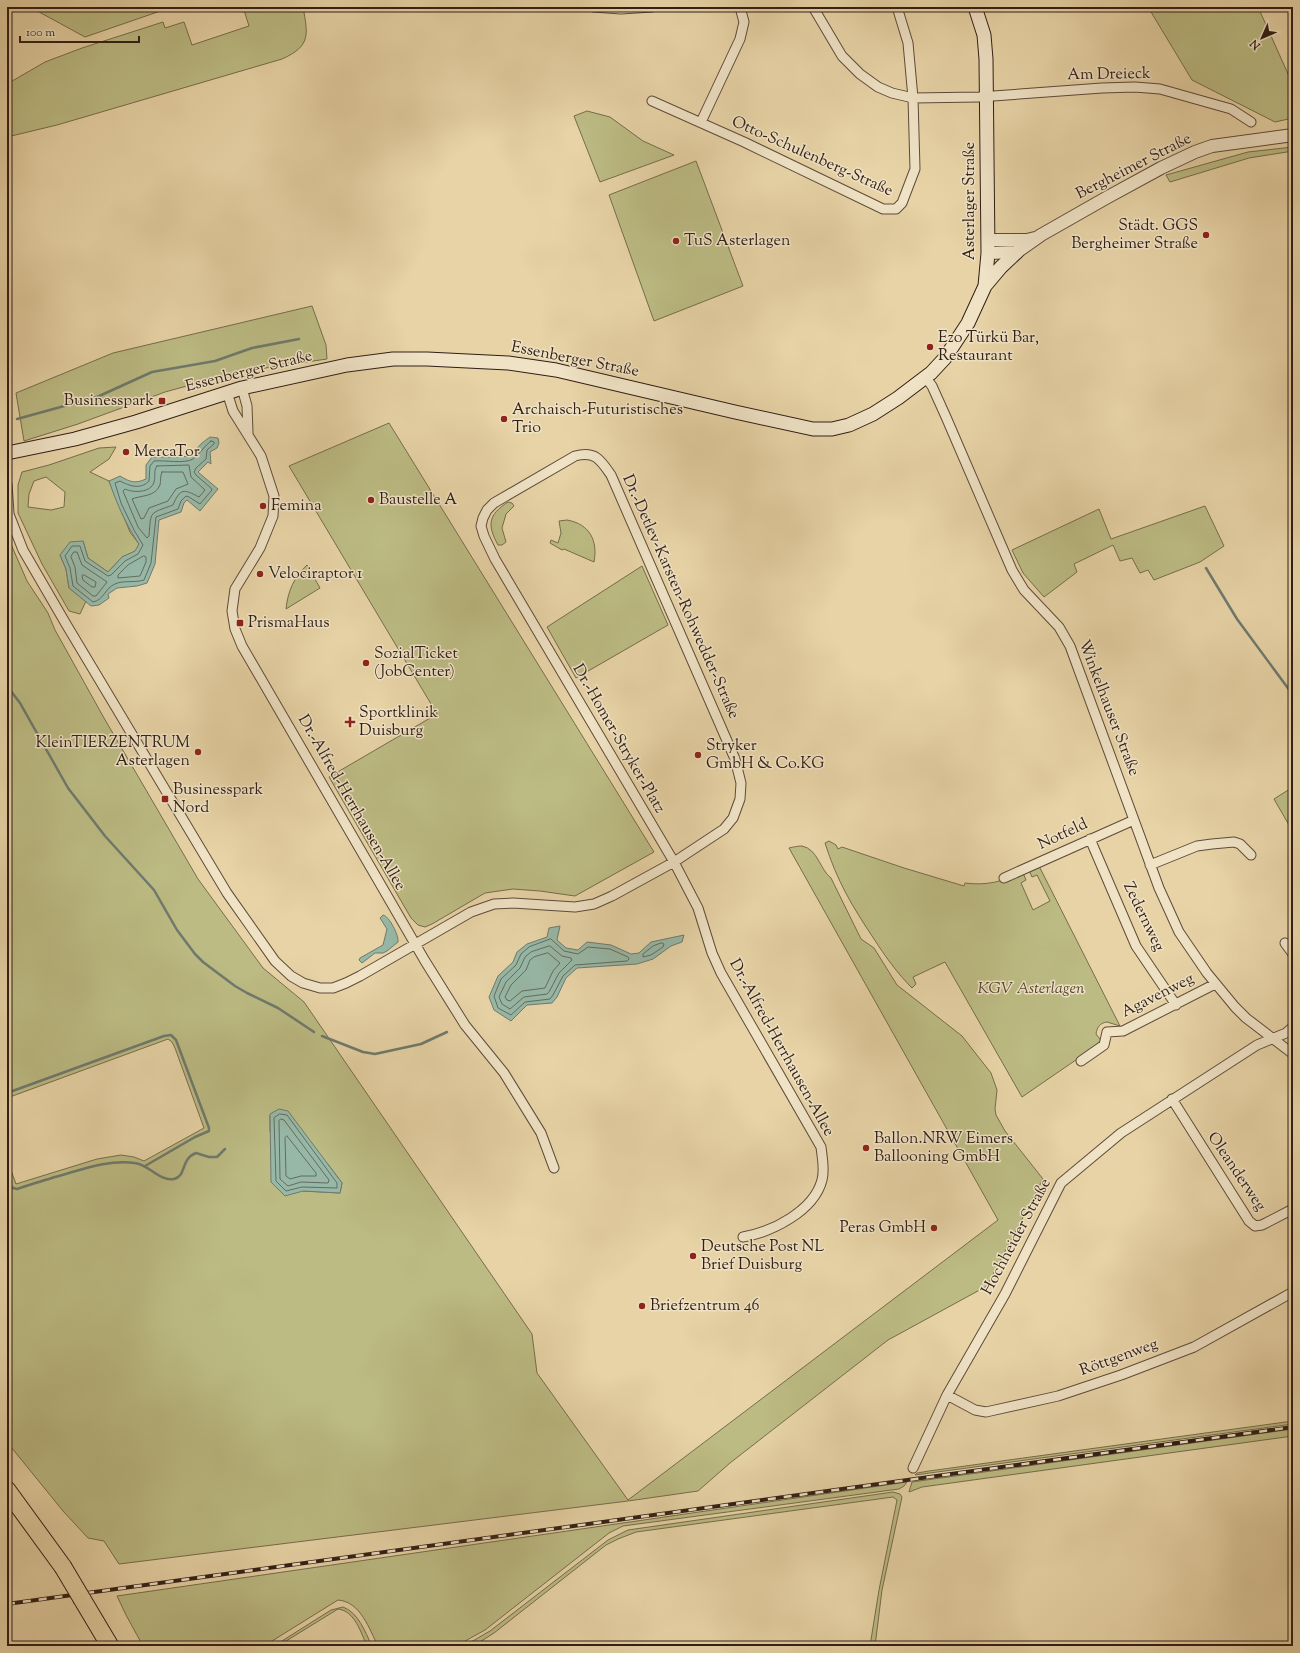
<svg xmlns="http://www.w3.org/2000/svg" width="1300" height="1653" font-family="'Sorts Mill Goudy',serif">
<rect width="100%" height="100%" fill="#e7d3a6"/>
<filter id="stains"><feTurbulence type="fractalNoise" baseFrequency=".005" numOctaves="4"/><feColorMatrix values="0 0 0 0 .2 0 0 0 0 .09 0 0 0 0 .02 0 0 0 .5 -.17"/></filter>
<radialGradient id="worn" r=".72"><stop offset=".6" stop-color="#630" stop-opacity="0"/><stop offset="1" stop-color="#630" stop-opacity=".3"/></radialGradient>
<path fill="#bcbb83" stroke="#766c4c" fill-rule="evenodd" d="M30 7H172L85 37Z
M243 7H303C308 35 311 46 282 59L57 125 7 137V84L45 62 82 48 163 22 165 28 184 22 192 45 249 26Z
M1148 7H1258L1293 85V118L1275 122 1192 80Z
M587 111 610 117 643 141 674 155 600 182 574 116Z
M1293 147V151L1249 158 1170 182 1166 175 1248 152Z
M696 161 743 286 654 321 609 195Z
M312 306 326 345 327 359 238 372 165 392 78 424 24 441 16 393 113 353Z
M389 423 654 852 575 896 540 891 513 889 485 893 432 924 425 927 418 925 411 918 329 777 437 714 289 466Z
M116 447 109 459 90 472 109 481 130 532 139 544 136 551 122 557 108 572 88 558 83 541 60 555 66 569 69 588 86 601 80 614 69 611 42 564 18 513V485L22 472 49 465 99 448ZM46 477 65 492 64 507 51 510 28 507 29 494 34 481Z
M508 502 512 503 514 506 506 514 502 528 506 542 502 545H498C487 525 488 515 508 502Z
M1205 506 1224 546 1200 562 1154 580 1148 570 1140 573 1132 558 1120 561 1113 545 1074 564 1077 572 1044 597 1023 573 1012 550 1099 509 1111 539Z
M567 520C590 524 598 541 594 562L564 549 562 550 550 543 551 540 558 543 561 533 559 521Z
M7 535 27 581 48 613 55 630 104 718 198 879 263 968 304 1002 532 1334 537 1373 628 1500 998 1220 789 848C793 847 798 846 802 846 818 849 820 870 831 878L861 939 874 948 897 985 962 1036 991 1073 997 1090 995 1109 996 1115 1005 1131 1043 1179 987 1286 888 1340 730 1463 698 1491 628 1501 119 1564 104 1541 88 1538 63 1511 7 1442V1159L16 1184 97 1159 121 1155 134 1157 144 1161 204 1128 175 1048 172 1042 168 1039 7 1098ZM270 1115 327 1163 342 1183 340 1193 303 1191 270 1131Z
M307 565 320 588 286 609C288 590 294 578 307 565Z
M642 566 668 625 576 678 547 627Z
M1293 787V832L1274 799Z
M829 841 836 845 838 849 842 847 904 868 964 886 965 883C988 886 1002 881 1023 873L1026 880 1021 883 1033 910 1050 901 1037 875 1032 877 1029 870 1039 866 1120 1026 1107 1022C1100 1023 1097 1027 1096 1034L1102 1042 1022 1097 945 962 913 977 916 984 912 988C897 973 885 956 874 939 852 906 837 881 825 843Z
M1293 1421V1424L915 1475 917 1473 929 1471Z
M1293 1429V1436L922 1487 909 1492 912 1482Z
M907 1482 904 1486 899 1489 623 1526 609 1533 485 1630 456 1646H378C369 1629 361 1602 338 1600L264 1646H143L126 1615 117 1596Z
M893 1492 900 1494 902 1497 882 1590 875 1646H870L879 1590 897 1500 893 1497 636 1532 618 1539 606 1545 494 1633 475 1645 464 1646 490 1631 608 1540 628 1530Z
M343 1607C359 1613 365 1632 372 1646H367C361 1633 355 1611 338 1609L278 1646H274L331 1610Z"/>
<path fill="#97b8a7" stroke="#6e7a6d" d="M210 437 218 438 219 443 217 448 210 452 211 464 208 462 198 472 218 489 200 511 187 500 184 503 181 512 159 520 155 564 147 583 137 586 117 588 108 594 109 598 99 605 91 606 69 588 66 569 60 555 70 542 83 541 88 558 108 572 122 557 135 551 139 544C126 525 117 504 109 481L120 476C130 482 135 484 146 479V465L152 457H178L190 456 202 443Z
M383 915C389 916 399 935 398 942L387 951 383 953H375L362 963 359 960 360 958 383 945 387 929 380 918Z
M560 926 557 940 566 948 578 950 587 942 611 945 631 954 639 953 651 942 684 935 682 942 671 946 653 959 637 964 577 968 566 978 557 997 552 1003 527 1005 511 1021 494 1010 489 997 498 976 513 962 517 952 527 944 547 937 549 928Z
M279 1109 288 1111 342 1183 340 1193 303 1191 285 1196 271 1182 270 1114Z"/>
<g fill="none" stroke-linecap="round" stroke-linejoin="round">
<path stroke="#646b5e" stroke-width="1" d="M211 441 214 442V444L207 450 206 459 196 468 194 472 196 475 211 488 212 490 200 504 189 497 186 496 181 501 178 509 156 517 151 563 144 580C135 583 123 580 115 584 105 588 104 600 93 602L73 586 70 568 65 556 72 546H80L85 561 108 576 111 575 125 561 138 554 143 545 134 530 121 503 115 483 120 481C130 486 140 490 149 481L150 466 154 461C164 460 185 464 193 459 200 454 204 446 211 441Z
M157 466 189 465 191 477 205 490 199 497C184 489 180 488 173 505 149 514 151 510 149 536L147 538 138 527 123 491 125 489C133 493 151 493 154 482 156 476 153 471 157 466Z
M162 472H183L188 484 176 489 168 501 149 508 144 518 141 519 132 499C142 495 155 497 160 485 161 480 160 476 162 472Z
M74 552H77L82 565 107 582 96 596H93L77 583 75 567 71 557Z
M144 556 146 557V562L140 576 118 578V575L128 565Z
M84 575 96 582 95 587H92L83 580 82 576Z
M551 939 564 951 578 954 588 947 610 949 628 957 629 959 627 961 575 965 563 976 553 995 550 999 525 1002 511 1015 498 1008 494 996 501 979 516 965 521 954 529 947Z
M662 943 664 944 663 947 651 955 643 957V954L653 946Z
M550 946 562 956 571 958 572 960 559 973 549 992 547 994 524 997 510 1009 502 1004 499 997 506 982 520 968 525 957 531 952Z
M548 953 560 963 553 971 545 988 522 991 510 1001 507 1000 505 997 511 985 526 970 530 960 534 957Z
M280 1114 287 1115 337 1183V1188L302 1187 286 1191 276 1181 274 1118Z
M281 1119 284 1120 329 1180 328 1183 301 1182 288 1186 280 1179 279 1121Z
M287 1136 316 1173V1176H301L290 1179 286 1176 285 1138Z"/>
<path stroke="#6e7a6d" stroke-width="2.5" d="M17 419 97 397 152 372 215 361 252 348 299 339
M1206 568 1237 619 1293 695
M7 686 20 703 68 788 105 836 154 890 177 930 195 954 203 962 235 986 247 993 278 1008 314 1032
M322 1036 363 1052 375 1054 421 1044 447 1032
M7 1093 164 1036 171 1035 176 1040 209 1128V1131L195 1137 145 1166
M7 1171 8 1173
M12 1187 13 1188 17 1189C30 1184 43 1181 55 1177 81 1170 108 1159 135 1163 148 1164 160 1182 174 1179 187 1176 180 1159 196 1153L209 1157H217L225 1149"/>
<defs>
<path id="minor" d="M593 7 621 9 652 7
M813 7 842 56 860 74 878 87 892 93 913 98 979 97 1102 88 1135 87 1160 89 1231 109 1251 122
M652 101 744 142 883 209H896L902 203 915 169 913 98 908 43 897 7
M701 122 740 39 744 22 740 7
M926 378 932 386 946 417 1012 570 1024 590 1059 627 1070 646 1159 888 1179 932 1207 973 1235 1007 1246 1018 1293 1054
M242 388 247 406 248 433
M227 392 233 411 261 456 274 496 273 516 260 548 235 589 232 611 235 629 242 646 425 961 465 1025 504 1073 541 1133 554 1168
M7 484 9 513
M7 509 23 550 66 624 227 893 275 961 291 976 303 983 320 988H333L346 983 360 976 471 912 494 904 513 903 575 907 594 904 612 896 674 862 724 829 733 818 740 799 741 783 735 759 611 475C600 459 595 451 575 456L494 503 487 510 483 518 481 526 484 536 495 559 674 862 698 908 712 953 721 973 821 1147C822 1157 825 1169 822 1180 814 1211 772 1232 743 1237
M1090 839 1136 946 1176 1005
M1150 865 1197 846 1212 844 1234 842 1240 844 1251 855
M1004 878 1134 820
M1285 943 1293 954
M1081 1061 1104 1045 1107 1032 1123 1031 1215 984
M1172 1099 1249 1221 1255 1226 1262 1225 1293 1209
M947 1395 975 1410 986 1412 1058 1396 1121 1375 1194 1347 1293 1292
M913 1468 947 1395 1005 1294 1061 1183 1121 1133 1257 1045 1286 1033 1293 1027"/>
<path id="tertiary" d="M988 240H1027L1035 238
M988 253 1017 252 1041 235 1106 198 1161 168 1195 152 1212 146 1293 135"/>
<path id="secondary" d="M985 286 1001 267 1017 252
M7 453 75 439 136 422 242 388 347 365 393 359H427L508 363 556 370 735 412 813 429H832L849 425 873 414 898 398 931 373 945 358 968 323 985 286 988 253 986 59 984 35 975 7"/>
<path id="motorway" d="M7 1490 63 1567
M82 1599 110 1646"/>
</defs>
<use href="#minor" stroke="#5e4b3a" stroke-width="11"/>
<use href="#tertiary" stroke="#5e4b3a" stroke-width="14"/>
<use href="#secondary" stroke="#311e16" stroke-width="15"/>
<use href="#motorway" stroke="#311e16" stroke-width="19"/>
<use href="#minor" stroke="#efe2c5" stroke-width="9"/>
<use href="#tertiary" stroke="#efe2c5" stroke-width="12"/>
<use href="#secondary" stroke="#efe2c5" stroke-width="13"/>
<use href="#motorway" stroke="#e7d3a6" stroke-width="17"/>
<defs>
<path id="rail" d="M7 1604 1293 1427"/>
</defs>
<use href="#rail" stroke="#311e16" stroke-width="4"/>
<use href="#rail" stroke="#efe2c5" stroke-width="2.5" stroke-dasharray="8" stroke-linecap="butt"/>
<defs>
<path id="motorway-bridge" d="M63 1567 82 1599"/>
</defs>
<use href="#motorway-bridge" stroke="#311e16" stroke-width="19" stroke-linecap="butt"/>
<use href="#motorway-bridge" stroke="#e7d3a6" stroke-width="17"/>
</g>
<g fill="#8f2418" stroke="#efe2c5" stroke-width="1.5">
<circle cx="1206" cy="235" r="4"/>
<circle cx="676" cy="241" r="4"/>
<circle cx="930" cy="347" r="4"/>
<rect x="158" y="397" width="8" height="8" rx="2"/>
<circle cx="504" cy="419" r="4"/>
<circle cx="126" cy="452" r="4"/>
<circle cx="371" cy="500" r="4"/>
<circle cx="263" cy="506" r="4"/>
<circle cx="260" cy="574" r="4"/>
<rect x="236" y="619" width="8" height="8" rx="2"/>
<circle cx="366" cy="663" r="4"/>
<path d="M348 716h4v4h4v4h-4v4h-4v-4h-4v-4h4z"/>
<circle cx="198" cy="752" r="4"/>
<circle cx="698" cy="755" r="4"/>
<rect x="161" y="795" width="8" height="8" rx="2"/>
<circle cx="866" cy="1148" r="4"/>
<circle cx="934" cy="1228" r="4"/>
<circle cx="693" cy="1256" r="4"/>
<circle cx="642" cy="1306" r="4"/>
</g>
<g text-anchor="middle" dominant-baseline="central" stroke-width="3" stroke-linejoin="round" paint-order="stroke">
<g font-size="16" fill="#311e16" stroke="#efe2c5">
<text transform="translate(1109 75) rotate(-1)">Am Dreieck</text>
<text transform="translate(812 157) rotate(24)">Otto-Schulenberg-Straße</text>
<text transform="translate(1134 167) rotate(-27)">Bergheimer Straße</text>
<text transform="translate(970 201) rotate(-90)">Asterlager Straße</text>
<text transform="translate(575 360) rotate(11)">Essenberger Straße</text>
<text transform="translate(249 372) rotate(-14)">Essenberger Straße</text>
<text transform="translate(680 597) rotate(66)">Dr.-Detlev-Karsten-Rohwedder-Straße</text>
<text transform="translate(1108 708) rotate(69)">Winkelhauser Straße</text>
<text transform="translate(618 739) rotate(60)">Dr.-Homer-Stryker-Platz</text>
<text transform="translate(351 803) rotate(60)">Dr.-Alfred-Herrhausen-Allee</text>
<text transform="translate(1063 835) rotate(-25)">Notfeld</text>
<text transform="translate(1143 917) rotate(64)">Zedernweg</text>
<text transform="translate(1158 996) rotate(-27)">Agavenweg</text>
<text transform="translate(781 1048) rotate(61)">Dr.-Alfred-Herrhausen-Allee</text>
<text transform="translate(1236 1172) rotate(56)">Oleanderweg</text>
<text transform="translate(1017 1237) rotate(-62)">Hochheider Straße</text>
<text transform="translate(1119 1358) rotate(-20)">Röttgenweg</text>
</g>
<g font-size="16" fill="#311e16" stroke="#efe2c5" text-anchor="start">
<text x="1198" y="226" text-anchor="end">Städt. GGS<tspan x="1198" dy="18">Bergheimer Straße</tspan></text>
<text x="684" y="241">TuS Asterlagen</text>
<text x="938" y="338">Ezo Türkü Bar,<tspan x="938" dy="18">Restaurant</tspan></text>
<text x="154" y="401" text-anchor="end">Businesspark</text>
<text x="512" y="410">Archaisch-Futuristisches<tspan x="512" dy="18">Trio</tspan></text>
<text x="134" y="452">MercaTor</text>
<text x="379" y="500">Baustelle A</text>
<text x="271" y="506">Femina</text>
<text x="268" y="574">Velociraptor 1</text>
<text x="248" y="623">PrismaHaus</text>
<text x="374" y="654">SozialTicket<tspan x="374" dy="18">(JobCenter)</tspan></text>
<text x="359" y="713">Sportklinik<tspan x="359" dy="18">Duisburg</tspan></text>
<text x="190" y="743" text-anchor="end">KleinTIERZENTRUM<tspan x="190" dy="18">Asterlagen</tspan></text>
<text x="706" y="746">Stryker<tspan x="706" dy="18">GmbH &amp; Co.KG</tspan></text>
<text x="173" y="790">Businesspark<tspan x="173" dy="18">Nord</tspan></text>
<text x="874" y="1139">Ballon.NRW Eimers<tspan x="874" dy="18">Ballooning GmbH</tspan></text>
<text x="926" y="1228" text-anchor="end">Peras GmbH</text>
<text x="701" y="1247">Deutsche Post NL<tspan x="701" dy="18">Brief Duisburg</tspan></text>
<text x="650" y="1306">Briefzentrum 46</text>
</g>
<g font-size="16" font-style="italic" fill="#544531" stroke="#efe2c5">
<text x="1031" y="989">KGV Asterlagen</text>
</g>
</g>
<rect width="1300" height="1653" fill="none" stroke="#e7d3a6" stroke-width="24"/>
<rect x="8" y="8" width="1284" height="1637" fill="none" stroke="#311e16" stroke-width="2"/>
<rect x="12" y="12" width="1276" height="1629" fill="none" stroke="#311e16"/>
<g transform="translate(1262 38) rotate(225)" stroke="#efe2c5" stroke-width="3" paint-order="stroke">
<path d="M0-3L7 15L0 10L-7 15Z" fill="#311e16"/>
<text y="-6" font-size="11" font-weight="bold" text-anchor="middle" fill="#311e16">N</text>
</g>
<path d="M20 36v6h119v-6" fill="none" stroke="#311e16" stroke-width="2"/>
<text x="26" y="36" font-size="12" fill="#311e16" stroke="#efe2c5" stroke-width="3" paint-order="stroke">100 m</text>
<rect width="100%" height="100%" filter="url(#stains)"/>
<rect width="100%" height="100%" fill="url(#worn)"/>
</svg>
